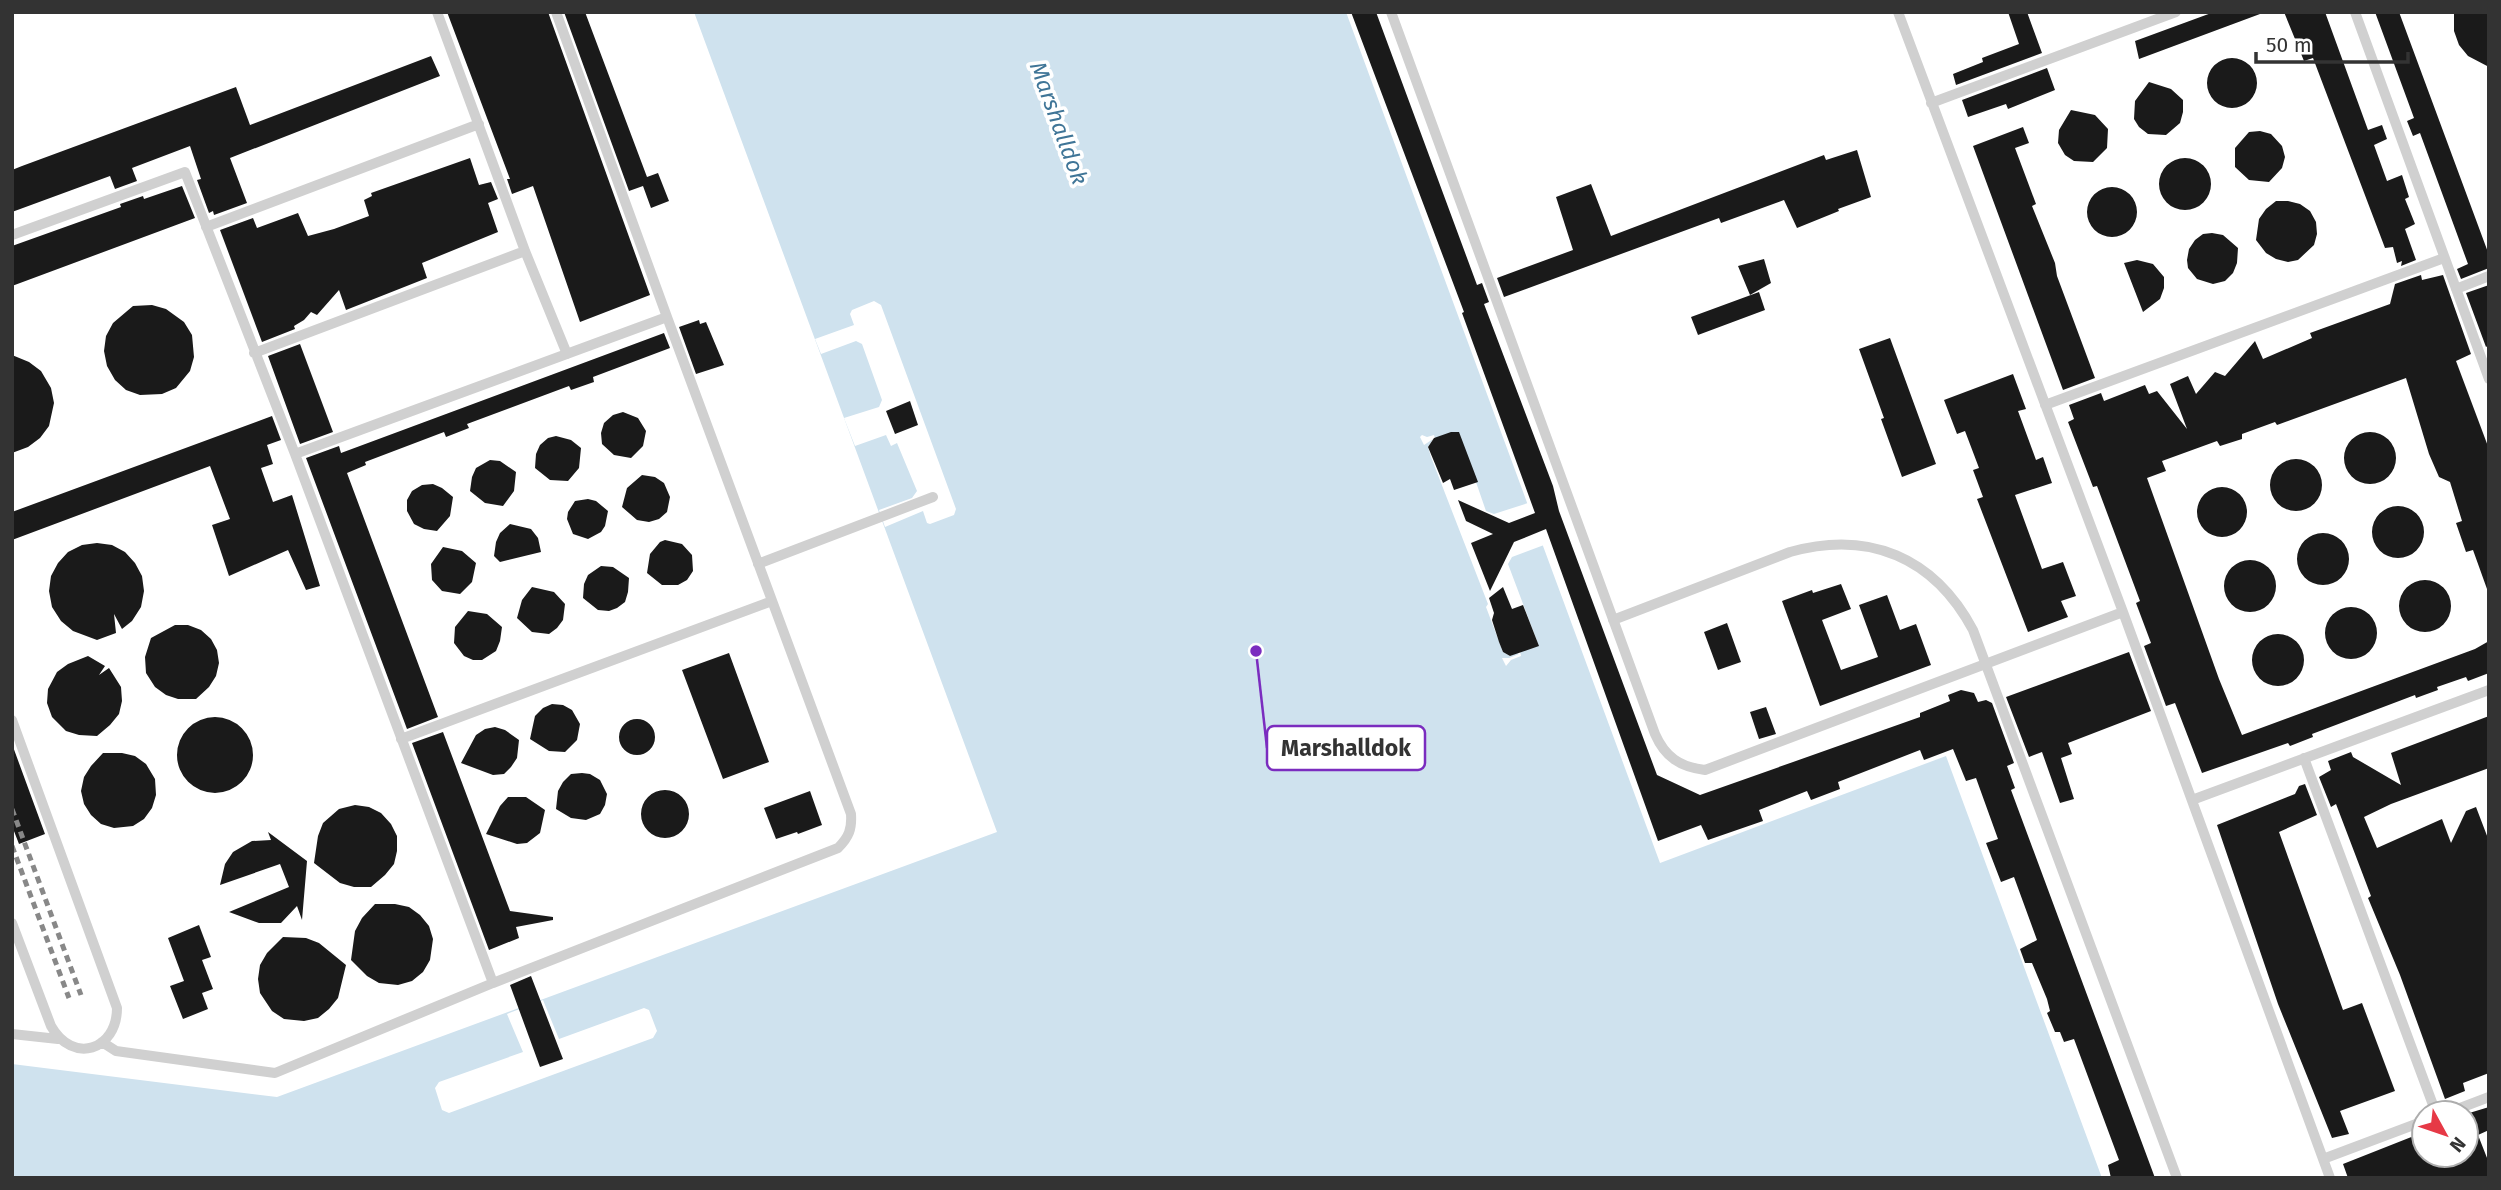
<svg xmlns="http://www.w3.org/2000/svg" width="2501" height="1190" font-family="'Fira Sans',sans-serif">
<rect width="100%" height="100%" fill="#fff"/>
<path fill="#cfe2ee" d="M694 12H1346L1660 863 1946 756 2102 1178H12V1064L277 1097 997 832Z"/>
<path fill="#fff" d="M874 301 881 305 956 509 954 515 930 524 927 523 923 511 885 527 879 510 912 498 917 491 897 443 891 446 886 435 855 446 844 418 879 407 882 400 862 344 856 341 821 354 815 339 854 325 850 314 852 310Z
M1422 435 1427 437 1434 435 1435 438 1460 436 1486 511 1494 514 1528 503 1544 545 1512 557 1508 564 1537 641 1520 651 1521 656 1511 660 1506 666 1502 658H1509L1519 654 1517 653 1510 656 1503 652 1486 607 1488 604 1431 457 1428 447 1433 439 1424 445 1420 437Z
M543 1000 559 1039 644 1008 649 1010 657 1031 653 1038 449 1113 442 1110 435 1088 439 1082 523 1052 507 1014Z"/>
<path fill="#1a1a1a" d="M447 12H548L650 295 580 322 533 186 512 194 507 179H510Z
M564 12H585L647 177 658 173 669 201 651 208 643 186 629 191Z
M1351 12H1376L1477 285 1482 283 1489 302 1484 304 1553 486 1559 511 1657 775 1700 795 1920 717V713L1950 701 1948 695 1961 690 1974 693 1978 702 1986 700 1992 703 2014 763 2007 766 2015 788 2011 790 2155 1178H2111L2108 1165 2119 1160 2074 1039 2064 1042 2060 1032H2055L2047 1013 2050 1011 2047 999 2032 963H2025L2020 949 2037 940 2014 877 2001 882 1986 843 1998 839 1976 778 1966 781 1953 749 1924 760 1920 750 1838 782 1840 789 1811 800 1807 791 1759 810 1763 821 1708 840 1701 825 1658 841 1546 529 1514 542 1490 591 1471 543 1493 534 1466 521 1458 500 1509 523 1535 513 1462 313 1464 312Z
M2008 12H2027L2042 53 1956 85 1953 74 1983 62 1982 58 2019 44Z
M2214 12H2260V14L2139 59 2135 41Z
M2284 12H2325L2368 130 2382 125 2387 139 2374 145 2387 181 2402 175 2409 197 2405 199 2415 224 2405 229 2416 260 2401 266 2402 261 2397 263 2393 247 2385 248 2313 58 2304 61Z
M2375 12H2399L2489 255V268L2461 279 2457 269 2468 264 2420 133 2413 136 2407 121 2414 118Z
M2454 12H2489V67L2468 56 2459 45 2454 31Z
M431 56 440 76 230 158 247 203 214 215 213 211 209 213 197 180 201 179 190 146 132 168 137 181 115 189 110 176 12 212V170L22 166 236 87 250 125Z
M2207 83a25 25 0 1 1 50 0a25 25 0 1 1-50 0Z
M2047 68 2055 90 2008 109 2006 104 1968 117 1962 100Z
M2149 82 2171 89 2183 100V112L2180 123 2166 135 2148 134 2139 127 2134 119 2135 101Z
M2071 110 2095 115 2108 129 2107 148 2093 162 2074 161 2065 155 2058 143 2059 130Z
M2023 127 2029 143 2015 148 2036 204 2032 206 2055 263 2057 276 2095 378 2063 390 1973 146Z
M2249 132 2260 131 2271 134 2282 146 2285 157 2282 168 2269 182 2249 180 2235 167V148Z
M1857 150 1871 197 1838 209 1839 211 1797 228 1784 200 1721 223 1719 218 1504 297 1497 278 1573 250 1556 197 1591 184 1611 236 1824 155 1826 160Z
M470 158 479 185 491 182 498 199 488 203 498 232 422 263 427 278 346 310 339 290 317 315 311 312 304 320 294 326 295 329 262 342 220 230 253 218 257 228 298 213 308 236 334 229 369 216 364 200 372 196 371 193Z
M2159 184a26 26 0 1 1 52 0a26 26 0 1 1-52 0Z
M182 186 195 218 12 286V246L121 207 120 204 143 196 144 199Z
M2087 212a25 25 0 1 1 50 0a25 25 0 1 1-50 0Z
M2276 201H2288L2300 204 2310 211 2316 222 2317 234 2314 245 2298 260 2288 262 2276 259 2266 253 2256 240 2259 219 2266 209Z
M2212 233 2223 235 2238 248 2237 263 2233 273 2225 281 2213 284 2197 279 2188 268 2187 260 2189 249 2195 240 2203 234Z
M1764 259 1771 283 1750 295 1738 266Z
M2137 260 2153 264 2164 277V288L2160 299 2143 312 2124 263Z
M2421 275 2422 280 2443 275 2471 354 2456 361 2489 449V588L2487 589 2473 550 2466 552 2456 523 2462 521 2450 482 2439 477 2429 454 2406 378 2277 425 2275 422 2242 434V439L2220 446 2217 441 2162 461 2166 471 2147 478 2219 679 2242 735 2475 649 2489 641V673L2468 681 2466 677 2437 687 2438 690 2416 698 2415 695 2312 734 2313 737 2290 746 2288 743 2202 773 2175 703 2166 706 2144 646 2151 643 2136 603 2140 601 2097 486 2093 487 2068 422 2074 419 2069 405 2101 393 2104 401 2145 385 2149 394 2157 391 2187 429 2170 384 2188 376 2196 394 2215 372 2225 376 2255 341 2263 359 2312 338 2310 333 2390 304 2395 284Z
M2489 285V345L2486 347 2466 293Z
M1759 292 1765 310 1698 335 1691 317Z
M133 306 152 305 166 309 184 322 192 335 194 357 190 371 176 388 162 394 140 395 126 390 115 380 107 366 104 351 106 336 113 323Z
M699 320 700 324 706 322 724 365 696 374 679 327Z
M664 333 670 348 593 377 594 382 571 390 569 386 467 424 469 428 446 437 444 432 365 462 366 465 347 473 438 717 407 729 306 458 339 446 341 453Z
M1890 338 1936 464 1902 477 1881 419 1884 418 1859 349Z
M300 344 333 432 300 444 268 356Z
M12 355 29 362 41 371 51 388 54 403 49 426 40 438 28 447 12 453Z
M2013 374 2026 409 2018 411 2036 460 2043 457 2052 483 2015 495 2042 569 2063 562 2076 596 2061 601 2068 617 2028 632 1977 499 1983 497 1973 470 1979 468 1965 431 1957 434 1944 400Z
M910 401 918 425 895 434 886 411Z
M623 412 638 418 646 431 643 446 631 458 614 455 602 444 601 433 604 423 613 415Z
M272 416 281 440 267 445 273 464 261 468 273 502 292 495 320 586 306 590 288 550 229 576 212 525 230 519 210 466 12 540V512Z
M1451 432H1459L1478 482 1454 490 1450 479 1443 483 1428 447 1434 438Z
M2344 458a26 26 0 1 1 52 0a26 26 0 1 1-52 0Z
M556 436 571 440 581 448 579 468 568 481 550 480 535 468 536 454 540 445 548 438Z
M2270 485a26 26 0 1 1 52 0a26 26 0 1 1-52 0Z
M490 460 500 461 516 472 514 491 503 506 485 503 470 491 472 477 476 468Z
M642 475 655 477 664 483 670 497 667 512 659 519 649 522 637 520 622 507 627 488Z
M433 484 442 488 453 497 450 516 437 531 424 529 414 524 407 511V500L412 491 422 485Z
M2197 512a25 25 0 1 1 50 0a25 25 0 1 1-50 0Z
M588 499 596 501 608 511 605 526 601 532 588 539 573 534 567 519 568 512 575 501Z
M2372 532a26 26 0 1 1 52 0a26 26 0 1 1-52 0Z
M510 524 531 529 538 538 541 552 500 562 494 556 496 542 500 533Z
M2297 559a26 26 0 1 1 52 0a26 26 0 1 1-52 0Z
M665 540 682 544 692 555 693 571 687 580 678 585H662L647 573 650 554 660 542Z
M97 543 112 545 125 552 135 563 142 576 144 591 141 607 132 621 122 629 114 614 116 633 97 640 73 631 61 621 52 607 49 591 51 576 58 563 68 552 82 545Z
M443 547 462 551 476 563 472 582 460 594 442 591 432 580 431 564Z
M2224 586a26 26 0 1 1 52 0a26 26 0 1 1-52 0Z
M601 566 613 567 629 578 628 592 625 602 617 608 609 611 598 610 583 598 584 584 588 575Z
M2399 606a26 26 0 1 1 52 0a26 26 0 1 1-52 0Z
M1841 584 1851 609 1822 620 1841 670 1878 657 1859 605 1887 595 1900 630 1916 624 1931 665 1820 706 1782 601 1812 590 1813 593Z
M532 587 554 592 565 604 563 620 557 628 549 634 532 632 517 618 522 600Z
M1503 587 1512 609 1523 605 1539 646 1510 656 1503 652 1499 642 1492 620 1494 613 1489 598Z
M2325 633a26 26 0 1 1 52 0a26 26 0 1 1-52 0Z
M468 611 487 614 502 627 500 641 496 651 482 660H473L464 656 454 643 455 627Z
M1727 623 1741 662 1718 670 1704 632Z
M175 625H188L201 630 211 639 217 650 219 663 216 676 209 687 196 699H178L166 695 155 687 146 673 145 657 151 638Z
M2252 660a26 26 0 1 1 52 0a26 26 0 1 1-52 0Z
M2129 652 2151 711 2068 743 2072 754 2061 758 2074 799 2060 803 2042 752 2029 757 2006 697Z
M729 653 769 762 723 779 682 670Z
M88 656 105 666 99 675 109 668 121 687 122 701 119 714 110 725 97 736 79 735 66 731 52 717 47 703 48 689 57 672 68 664Z
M552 704 563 705 572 710 580 724 577 740 565 752 549 751 530 739 535 716 543 708Z
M1766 707 1776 734 1759 739 1750 712Z
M2489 716V768L2391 804 2364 817 2377 848 2442 819 2451 843 2466 811 2476 807 2489 841V1073L2463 1083 2465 1091 2445 1099 2400 975 2368 898 2371 896 2336 804 2331 807 2319 777 2331 770 2328 761 2351 752 2353 757 2401 785 2391 753Z
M177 755a38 38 0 1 1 76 0a38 38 0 1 1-76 0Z
M619 737a18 18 0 1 1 36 0a18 18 0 1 1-36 0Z
M495 727 505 730 519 740 517 758 511 767 504 774 493 775 461 763 476 735 485 729Z
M443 732 510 911 553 917V920L516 927 519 938 489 950 412 743Z
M12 744 45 834 19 844 12 826Z
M103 753H122L135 756 146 764 155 779 156 795 152 808 144 819 133 826 114 828 101 824 91 815 84 804 81 791 84 777 91 766Z
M582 773 590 774 600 780 607 794 605 805 600 814 586 820 571 818 556 809 558 791 563 782 571 774Z
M2305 784 2317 815 2279 832 2343 1010 2362 1003 2395 1091 2340 1111 2349 1134 2332 1138 2278 1004 2217 825 2295 794 2299 786Z
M641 814a24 24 0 1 1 48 0a24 24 0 1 1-48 0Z
M810 791 822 825 798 834 797 832 776 839 764 808Z
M508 797H526L545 810 540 833 527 843 517 844 486 834 500 806Z
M355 805 369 807 381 813 391 824 397 836V851L394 864 385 875 371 887H354L340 883 314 863 318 836 323 823 339 809Z
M268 832 307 861 302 920 297 906 281 923H259L229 912 289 887 280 864 220 885 225 864 233 852 252 841 271 840Z
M375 904H395L409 907 420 915 429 926 433 939 430 960 423 972 412 981 398 985 379 983 367 976 351 960 355 931 362 918Z
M199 925 211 957 202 960 213 989 202 993 208 1009 183 1019 170 986 184 981 168 938Z
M283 937 306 938 319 943 346 965 338 998 329 1009 318 1018 304 1021 284 1019 272 1011 260 993 258 979 260 965 267 953Z
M531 976 563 1059 540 1067 510 985Z
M2489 1107V1130L2478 1135 2489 1163V1178H2348L2343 1164 2424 1132V1155H2466V1114Z"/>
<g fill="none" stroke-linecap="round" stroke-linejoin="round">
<path stroke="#d0d0d0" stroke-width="10" d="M437 12 525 251
M1391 12 1655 734C1665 757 1680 767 1705 770L2123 612
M1898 12 2123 612 2330 1178
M2355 12 2489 379
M1931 103 2176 12
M206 227 479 124
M12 235 185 172 295 454 493 983 275 1073 116 1051 102 1042
M2456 289 2489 276
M254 353 525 251 567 354
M2045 405 2444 258
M295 454 667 317 556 12
M758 564 933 497
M1613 620 1790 552C1869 530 1934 557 1973 630L2177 1178
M12 720 117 1008C117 1050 73 1065 51 1026L12 923
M401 739 772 601
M2304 758 2436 1113
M2192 800 2489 690
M493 983 838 848C849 837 852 829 851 814L667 317
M12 1034 58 1039
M2447 1113 2489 1097
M2323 1159 2424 1121"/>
<path stroke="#888" stroke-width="5" stroke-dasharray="7 5" stroke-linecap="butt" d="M12 809 81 995
M12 846 69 998"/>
</g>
<g text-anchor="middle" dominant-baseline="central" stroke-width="7" stroke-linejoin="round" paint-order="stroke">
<g font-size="23" font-style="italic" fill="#3f7597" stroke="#fff">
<text transform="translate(1059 123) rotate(70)">Marshalldok</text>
</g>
</g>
<path fill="none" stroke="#7b2cbf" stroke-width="2.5" d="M1256 651L1267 748"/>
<circle fill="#7b2cbf" stroke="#fff" stroke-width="2.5" cx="1256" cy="651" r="7"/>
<rect fill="#fff" stroke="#7b2cbf" stroke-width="2.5" x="1267" y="726" width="158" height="44" rx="7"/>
<g font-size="23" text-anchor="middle" font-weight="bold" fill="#333">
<text x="1346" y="756">Marshalldok</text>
</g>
<rect width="2501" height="1190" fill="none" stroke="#333333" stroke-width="28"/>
<g transform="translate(2445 1134) rotate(130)"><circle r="33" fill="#ffffff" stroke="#adadad" stroke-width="2"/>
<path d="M0-5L12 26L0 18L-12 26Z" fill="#e63946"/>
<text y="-10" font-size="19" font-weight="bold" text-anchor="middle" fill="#333333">N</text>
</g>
<path d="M2256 52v10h152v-10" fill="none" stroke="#333333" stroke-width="3.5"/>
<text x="2266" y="52" font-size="21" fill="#333333" stroke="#ffffff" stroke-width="5" paint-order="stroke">50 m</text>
</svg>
